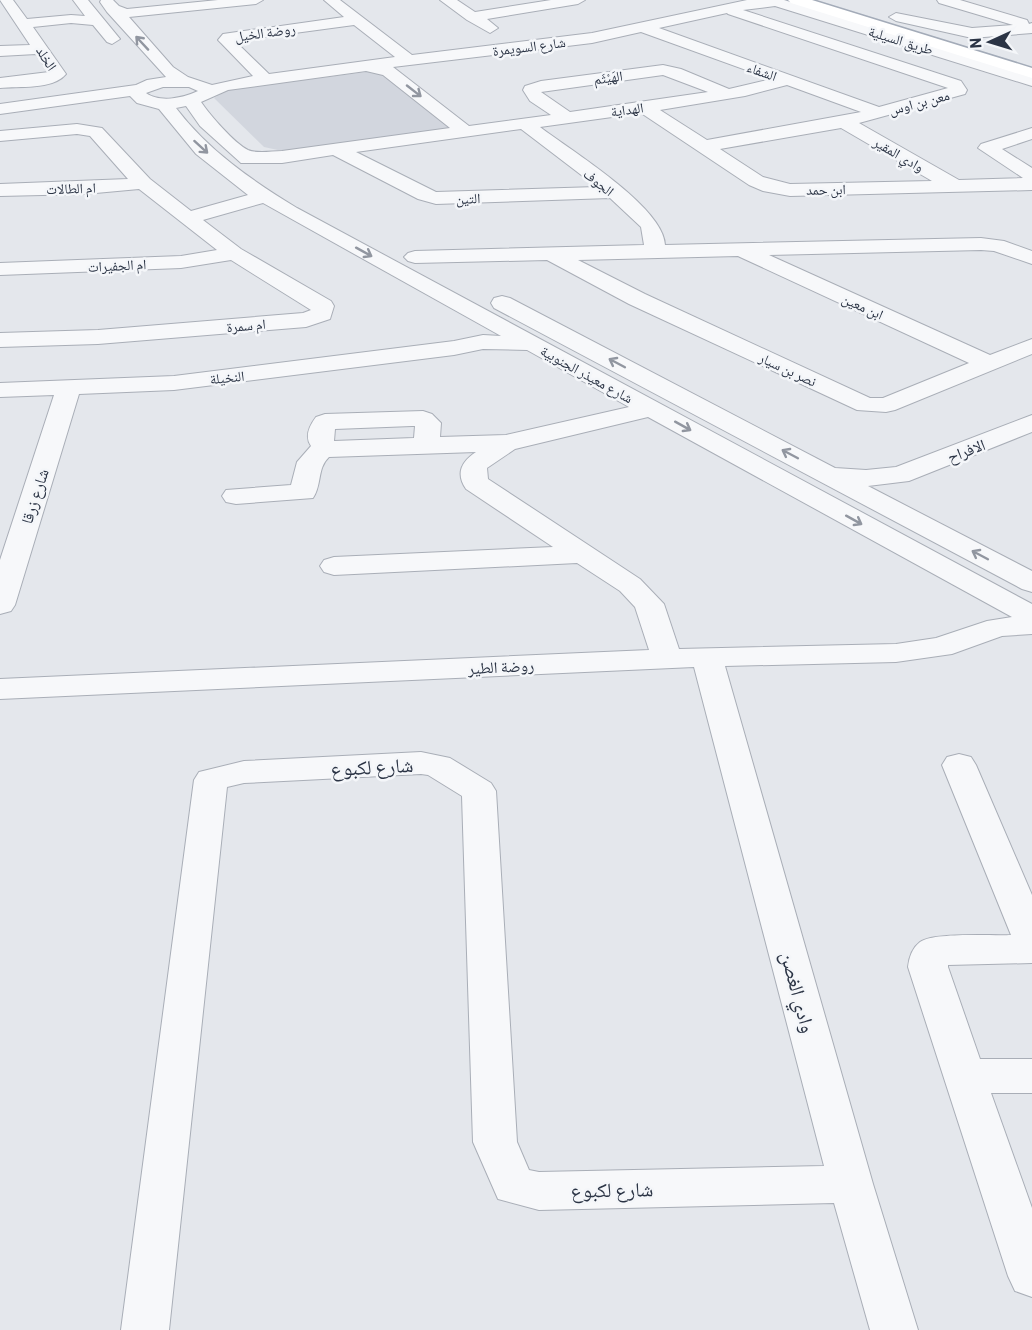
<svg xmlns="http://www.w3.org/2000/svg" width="1032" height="1330" font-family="Barlow,'Noto Naskh Arabic',sans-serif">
<rect width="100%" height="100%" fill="#e4e7ec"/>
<path fill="#d2d6de" d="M382 70 461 128 287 152 264 147 214 98 227 90Z"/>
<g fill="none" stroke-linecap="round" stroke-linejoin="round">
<defs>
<path id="minor" d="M0 0H13L27 19 71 15 85 16 73 0H88L120 39 112 44 107 42 93 25 71 23 33 27 66 74C53 90 19 86 0 88V78L49 72 36 54 0 56V46L30 45Z
M101 0H113L119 6 127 9 218 0H263L256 4 129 17 173 67 188 77 212 85 253 76 221 43 218 40 223 34 344 17 324 0H340L412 55 592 33 747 0H784L1032 76V86L775 6 743 10 961 81 967 90 965 94 859 123 959 180 1023 178 978 148 981 144 1032 128V139L1002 149 1032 168V190L790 196 763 191 749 185 641 113 540 127C570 150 664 207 665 245L981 238 1004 241 1032 251V264L994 251 981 250 769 255 990 355 1032 339V354L895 410 886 412 857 410 629 304 547 260 415 263 408 261 404 257 408 253 415 251 644 245 641 227 610 198 436 204 418 199 333 155 282 163H241L200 126 186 106 176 108C209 151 251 180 297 208L1032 604V634L1002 636 952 654 896 662 725 666 873 1184 918 1330H870L834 1203 539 1210 498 1199 473 1142 462 796 428 775 421 774 244 783 227 787 169 1330H121L194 780 199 772 244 761 421 752 450 758 491 783 496 791 517 1142 529 1170 539 1172 824 1166 694 667 0 699V679L649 650 635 607 620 591 577 563 334 575 324 572 320 566 324 560 334 557 553 547 466 489C455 473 462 461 476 452L329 457C317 468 322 485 313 498L236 504 226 502 222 496 226 490 291 485 297 462 311 446C304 436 310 425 316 417L325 414 423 411 432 414 441 423 440 437 506 435 629 407 527 350 483 349 454 355 174 390 79 394 15 605 11 611 0 614V560L54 395 0 397V383L174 376 454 341 483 335 501 336 263 203 203 220 241 249 331 301 334 306 330 319 306 327 98 344 0 347V333L98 330 303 313 311 310 231 260 181 268 0 275V263L181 256 217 250 139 189 85 194 0 196V184L128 179 90 136 77 134 0 141V131L77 124 102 128 150 179 191 211 248 195 196 154 159 109 137 103 130 96 0 114V104L136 85 147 80 166 77 107 12 100 2ZM727 13 728 14 948 88 879 107 659 28ZM354 25 395 57 269 74 235 41ZM641 32 771 79 729 89 681 69 663 65 541 81 525 86 523 90 530 101 551 115 469 126 393 67 592 43ZM366 71 383 75 450 128 282 151C272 151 257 154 248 150 234 143 210 115 201 102L228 90ZM663 75 708 92 570 112 541 92ZM787 85 861 112 707 140 660 110 745 96ZM163 87H189L198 91C183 98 160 103 146 93ZM841 128 932 181 790 184 763 177 720 149ZM521 129 597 187 436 192 356 152ZM738 256 740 257 969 363 883 398H870L645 294 578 260ZM648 417 1012 617 987 621 936 638 896 644 679 649 664 604 640 579 488 479 487 468 515 449ZM412 426H415L414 438 334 441 335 429Z
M440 0H457L475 12 551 0H585L578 4 487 19 498 28 490 33 467 20Z
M937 0H960L1027 20 1029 24 1032 23V33L972 38 896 21 889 17 896 13 972 28 1013 25 939 3Z
M502 296 510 298 835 468 866 470 896 467 1032 415V432L909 481 868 486 1032 571V592L1022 589 494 308 491 303 494 298Z
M959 754 971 757 976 765 1032 895V963L948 965V967L980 1059H1032V1093H991L1032 1208V1297L1015 1291 1008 1276 908 967C909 958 912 948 920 942 934 932 992 936 1011 935L942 765 947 757Z"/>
<path id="major" d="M788 0H812L1032 68V78L791 3Z"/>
</defs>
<use href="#minor" stroke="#a9aeb7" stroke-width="2"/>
<use href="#major" stroke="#a3abb8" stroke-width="3"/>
<use href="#minor" fill="#f7f8fa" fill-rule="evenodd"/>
<use href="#major" fill="#fff" fill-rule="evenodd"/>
</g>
<defs><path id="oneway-shaft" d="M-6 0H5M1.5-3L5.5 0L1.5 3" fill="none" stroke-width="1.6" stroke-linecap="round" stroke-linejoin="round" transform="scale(1.5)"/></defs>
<g stroke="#9196a0">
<use href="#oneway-shaft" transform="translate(142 43) rotate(-133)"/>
<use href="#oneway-shaft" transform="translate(414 91) rotate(38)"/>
<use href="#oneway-shaft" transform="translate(201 147) rotate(42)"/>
<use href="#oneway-shaft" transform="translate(364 252) rotate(29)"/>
<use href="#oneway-shaft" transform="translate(617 363) rotate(-152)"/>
<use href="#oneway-shaft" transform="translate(683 426) rotate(29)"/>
<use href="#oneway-shaft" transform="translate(790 454) rotate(-152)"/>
<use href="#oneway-shaft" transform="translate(854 520) rotate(29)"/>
<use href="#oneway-shaft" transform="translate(980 555) rotate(-152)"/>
</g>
<g text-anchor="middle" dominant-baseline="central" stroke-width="5" stroke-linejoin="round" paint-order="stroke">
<g font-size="14" fill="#2b3445" stroke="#f4f6f9">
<text transform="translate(265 32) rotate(-8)">روضة الخيل</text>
<text transform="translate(901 40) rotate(17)">طريق السيلية</text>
<text transform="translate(529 46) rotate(-7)">شارع السويمرة</text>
<text transform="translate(47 58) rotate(57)">الخلد</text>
<text transform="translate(762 71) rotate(20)">الشفاء</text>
<text transform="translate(608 77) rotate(-8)">الهَيْثَم</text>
<text transform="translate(919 102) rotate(-15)">معن بن اوس</text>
<text transform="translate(627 109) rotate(-8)">الهداية</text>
<text transform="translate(899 154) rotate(30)">وادي المقير</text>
<text transform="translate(599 182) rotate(38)">الجوف</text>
<text transform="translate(71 188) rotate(-2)">ام الطالات</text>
<text transform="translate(826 189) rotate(-1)">ابن حمد</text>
<text transform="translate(468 198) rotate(-2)">التين</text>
<text transform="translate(117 265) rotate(-3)">ام الجفيرات</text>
<text transform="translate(863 306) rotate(24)">ابن معين</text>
<text transform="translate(246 325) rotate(-5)">ام سمرة</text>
<text transform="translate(788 369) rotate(25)">نصر بن سيار</text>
<text transform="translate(587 374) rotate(29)">شارع معيذر الجنوبية</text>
<text transform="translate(227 377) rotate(-6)">النخيلة</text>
</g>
<g font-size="16" fill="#2b3445" stroke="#f4f6f9">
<text transform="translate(966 450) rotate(-21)">الافراح</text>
<text transform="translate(34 496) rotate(-72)">شارع زرقا</text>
<text transform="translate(501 666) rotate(-3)">روضة الطير</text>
</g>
<g font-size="20" fill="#2b3445" stroke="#f4f6f9">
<text transform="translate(372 766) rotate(-3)">شارع لكبوع</text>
<text transform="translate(799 992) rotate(75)">وادي الغصن</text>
<text transform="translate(612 1189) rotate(-1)">شارع لكبوع</text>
</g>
</g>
<g transform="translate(990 42) rotate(266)" stroke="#f4f6f9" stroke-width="4.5" paint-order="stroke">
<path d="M0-4.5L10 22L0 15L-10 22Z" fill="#2b3445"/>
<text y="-9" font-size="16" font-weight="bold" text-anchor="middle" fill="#2b3445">N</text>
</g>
</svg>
